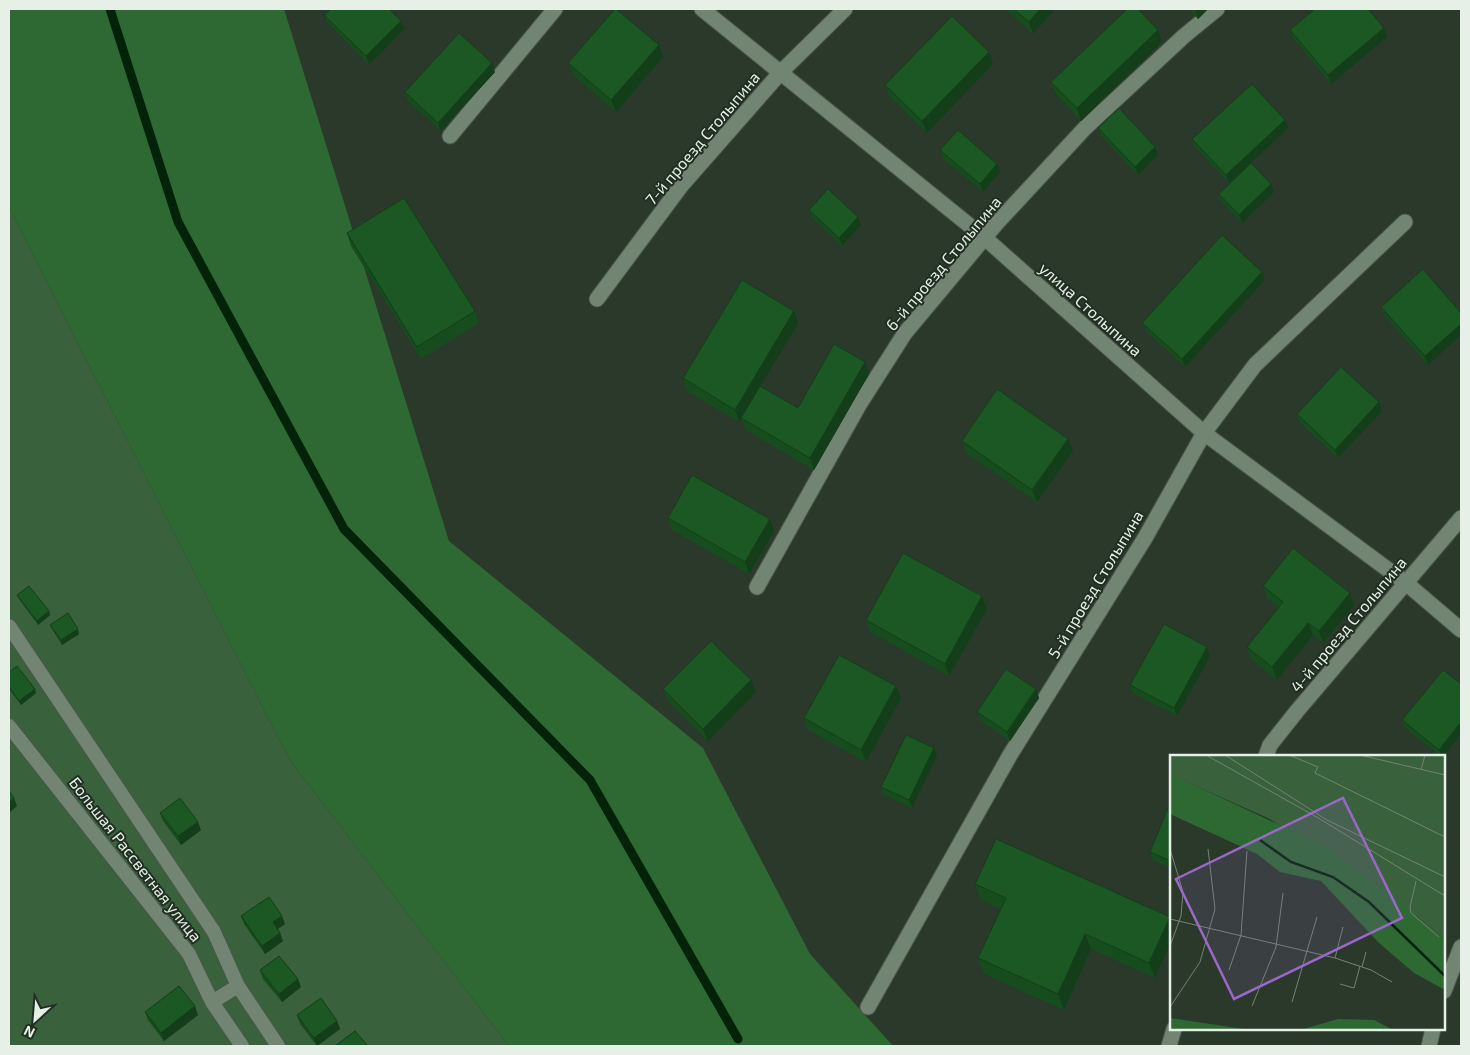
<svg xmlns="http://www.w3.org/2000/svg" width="1470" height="1055" font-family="'Exo 2',sans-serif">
<rect width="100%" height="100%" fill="#2a392a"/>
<path fill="#39623c" d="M9 207 289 759 509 1046H9Z"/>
<path fill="#2e6934" d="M9 9H284L449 541 703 748 810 954 893 1046H509L289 759 9 207Z"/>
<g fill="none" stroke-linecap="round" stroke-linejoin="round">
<path stroke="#032308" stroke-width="9" d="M110 9 178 222 344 529 590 780 738 1039"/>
<defs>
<path id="lane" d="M9 626 214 932 238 986 278 1046
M9 726 189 954 212 1002 242 1046
M212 1002 238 986"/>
<path id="street" d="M702 9 985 238 1204 433 1406 583 1461 630
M450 136 555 9
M597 299 681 186 781 72 845 9
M757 587 859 405 905 333 996 224 1085 128 1184 36 1217 9
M1266 756 1270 745 1297 711 1461 518
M1444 991 1461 947
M868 1007 1010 755 1145 538 1204 433 1255 365 1405 222
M1169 1046 1174 1029
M1429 1046 1433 1029"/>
</defs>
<use href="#lane" stroke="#49564a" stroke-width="16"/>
<use href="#street" stroke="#49564a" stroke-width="17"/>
<use href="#lane" stroke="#728472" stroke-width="14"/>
<use href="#street" stroke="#728472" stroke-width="15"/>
</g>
<path fill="#174c1f" d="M1005 9H1055L1033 34Z
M1189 9H1208L1198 19Z
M324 15 401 21 404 29 369 65 328 23Z
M1384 28 1387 37 1331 84 1293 38 1290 30Z
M1162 42 1081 121 1056 94 1051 82Z
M663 57 616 112 573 75 568 63Z
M993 64 927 133 890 97 885 85Z
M495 72 441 131 408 101 405 92Z
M1098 128 1155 147 1158 155 1138 175 1101 136Z
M1288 128 1229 183 1195 147 1192 139Z
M940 150 1000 172 983 192 943 159Z
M1274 192 1242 223 1222 202 1219 194Z
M809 210 861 225 842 246 812 218Z
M347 233 475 311 479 323 421 359 351 246Z
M1262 272 1265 280 1185 367 1146 331 1142 323Z
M1381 307 1461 313V335L1428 365 1384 315Z
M798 323 760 386 798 408 869 374 814 470 746 430 741 418 757 392 739 422 687 391 683 378Z
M1382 411 1338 458 1300 423 1297 414Z
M962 441 1073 451 1037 502 966 453Z
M668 518 774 531 749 574 672 530Z
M1263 586 1354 605 1323 643 1313 635 1277 680 1251 659 1247 647 1278 607 1267 598Z
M17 595 50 615 38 625 19 599Z
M987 609 949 676 870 632 866 620Z
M50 625 79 634 62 645 52 629Z
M1210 656 1177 716 1133 693 1130 685Z
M9 672 36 693 21 705 9 689Z
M1461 684V734L1444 756H1440L1405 728 1402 720Z
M663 689 756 692 708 741 668 701Z
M1036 689 1039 698 1010 741 980 720 977 712Z
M901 698 866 762 808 730 804 718Z
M934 748 937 756 912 808 884 795 881 787Z
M1171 801V868L1153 860 1150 852Z
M160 813 201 830 181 845 163 821Z
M975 884 1171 921V942L1155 978 1091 949 1064 1010 984 974 978 958 1001 909 981 900Z
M241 916 285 924 278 929 280 933 283 941 265 954 244 924Z
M260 970 301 987 282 1002 263 979Z
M145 1012 198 1015 164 1041 148 1020Z
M297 1015 337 1021 340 1029 317 1046 300 1024Z"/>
<path fill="#133e19" d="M1040 9H1055L1033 34 1029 22Z
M1195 9H1208L1198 19Z
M401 21 404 29 369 65 366 56Z
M1384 28 1387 37 1331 84 1328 75Z
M1158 30 1162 42 1081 121 1077 108Z
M659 45 663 57 616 112 611 100Z
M989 52 993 64 927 133 922 121Z
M492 63 495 72 441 131 438 123Z
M1285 120 1288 128 1229 183 1226 175Z
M1155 147 1158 155 1138 175 1135 167Z
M997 164 1000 172 983 192 980 184Z
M1271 184 1274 192 1242 223 1239 215Z
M858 217 861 225 842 246 839 238Z
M1262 272 1265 280 1185 367 1182 359Z
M794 311 798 323 739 422 735 410Z
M1461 324V335L1428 365 1425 356Z
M865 362 869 374 814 470 810 458Z
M1379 402 1382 411 1338 458 1335 450Z
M1068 439 1073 451 1037 502 1032 490Z
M770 519 774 531 749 574 745 562Z
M1350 593 1354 605 1323 643 1319 631Z
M982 596 987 609 949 676 945 664Z
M49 611 50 615 38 625 37 621Z
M1308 623 1313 635 1277 680 1272 667Z
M78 629 79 634 62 645 61 640Z
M1207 647 1210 656 1177 716 1174 708Z
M751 680 756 692 708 741 703 729Z
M896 686 901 698 866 762 861 750Z
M35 689 36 693 21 705 19 701Z
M1036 689 1039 698 1010 741 1007 732Z
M1461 722V734L1444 756H1441L1439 750Z
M934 748 937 756 912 808 909 800Z
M14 798 17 806 9 813V802Z
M198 822 201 830 181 845 178 836Z
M282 916 285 924 276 930 273 922Z
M1170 917 1171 921V942L1155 978 1149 963Z
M280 933 283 941 265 954 262 946Z
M1085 934 1091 949 1064 1010 1058 994Z
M298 979 301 987 282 1002 279 994Z
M195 1006 198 1015 164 1041 161 1033Z
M337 1021 340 1029 317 1046 314 1038Z"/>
<path fill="#1b5824" stroke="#133e19" d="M331 9H389L401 21 366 56 324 15Z
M615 9H616L659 45 611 100 568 63Z
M1014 9H1040L1029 22Z
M1127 9H1138L1158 30 1077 108 1051 82Z
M1315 9H1368L1384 28 1328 75 1290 30Z
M952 16 989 52 922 121 885 85Z
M459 33 492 63 438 123 405 92Z
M1252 84 1285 120 1226 175 1192 139Z
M1119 108 1155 147 1135 167 1098 128Z
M958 130 997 164 980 184 940 150Z
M1251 163 1271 184 1239 215 1219 194Z
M828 189 858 217 839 238 809 210Z
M404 198 475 311 417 347 347 233Z
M1222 235 1262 272 1182 359 1142 323Z
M1423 269 1461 313V324L1425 356 1381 307Z
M742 280 794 311 735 410 683 378Z
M834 344 865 362 810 458 741 418 760 386 798 408Z
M1341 367 1379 402 1335 450 1297 414Z
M997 389 1068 439 1032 490 962 441Z
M692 475 770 519 745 562 668 518Z
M1293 548 1350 593 1319 631 1308 623 1272 667 1247 647 1283 602 1263 586Z
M903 553 982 596 945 664 866 620Z
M29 586 49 611 37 621 17 595Z
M68 613 78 629 61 640 50 625Z
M1164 624 1207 647 1174 708 1130 685Z
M711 641 751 680 703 729 663 689Z
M839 655 896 686 861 750 804 718Z
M17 666 35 689 19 701 9 687V672Z
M1006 669 1036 689 1007 732 977 712Z
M1443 670 1461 684V722L1439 750 1402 720Z
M906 735 934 748 909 800 881 787Z
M9 791 14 798 9 802Z
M180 798 198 822 178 836 160 813Z
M1171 801V861L1150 852Z
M996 839 1170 917 1149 963 1085 934 1058 994 978 958 1006 898 975 884Z
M269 897 282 916 273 922 280 933 262 946 241 916Z
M279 956 298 979 279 994 260 970Z
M179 986 195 1006 161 1033 145 1012Z
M321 998 337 1021 314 1038 297 1015Z
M355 1031 368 1046H335Z"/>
<g text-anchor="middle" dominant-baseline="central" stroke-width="4" stroke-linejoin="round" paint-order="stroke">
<g font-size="16" fill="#e6f0e6" stroke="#202f21">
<text transform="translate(702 138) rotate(-50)">7-й проезд Столыпина</text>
<text transform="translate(943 263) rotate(-50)">6-й проезд Столыпина</text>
<text transform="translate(1091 309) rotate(42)">улица Столыпина</text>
<text transform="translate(1095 584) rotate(-59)">5-й проезд Столыпина</text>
<text transform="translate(1348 624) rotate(-50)">4-й проезд Столыпина</text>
<text transform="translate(136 859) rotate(52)">Большая Рассветная улица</text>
</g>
</g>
<g transform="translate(1170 755)">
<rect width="275" height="275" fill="#2a392a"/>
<path d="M0 0H275V184L248 162 100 64 1 20Z" fill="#39623c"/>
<path d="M0 19 157 92 248 162 275 184V235L244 218 208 187 151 126 110 117 87 99 0 59ZM0 263 47 270 80 275H0ZM168 264 204 265 223 275H130Z" fill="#2e6934"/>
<path fill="none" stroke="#032308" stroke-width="2.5" d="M90 85 121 107 163 122 199 147 275 221"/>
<path fill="none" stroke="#758275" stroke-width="1" d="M36 0 150 64 275 141M55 0 157 65 275 122M119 0 148 12 145 18 275 82M190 0 275 20M251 15 255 0M0 94 13 137 11 161 0 191M246 126 240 152 241 158 269 182M0 164 165 203 201 215 222 227M165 203 173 172M192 212 196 197M59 215 71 180 77 96M170 229 184 233 190 211M122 247 147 162M82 251 106 192 113 138M0 252 30 207 45 154 38 94"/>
<path fill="#9b67cb" fill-opacity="0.15" stroke="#9b67cb" stroke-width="2.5" d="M173 43 232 163 64 244 6 124Z"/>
<rect width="275" height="275" fill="none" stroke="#e6f0e6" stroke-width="2.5"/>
</g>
<rect width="1470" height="1055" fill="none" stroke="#e6f0e6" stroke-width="20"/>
<g transform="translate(35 1020) rotate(206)" stroke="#202f21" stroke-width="4" paint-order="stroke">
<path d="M0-4L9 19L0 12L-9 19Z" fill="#e6f0e6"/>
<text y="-8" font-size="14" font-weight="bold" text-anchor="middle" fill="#e6f0e6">N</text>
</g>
</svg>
